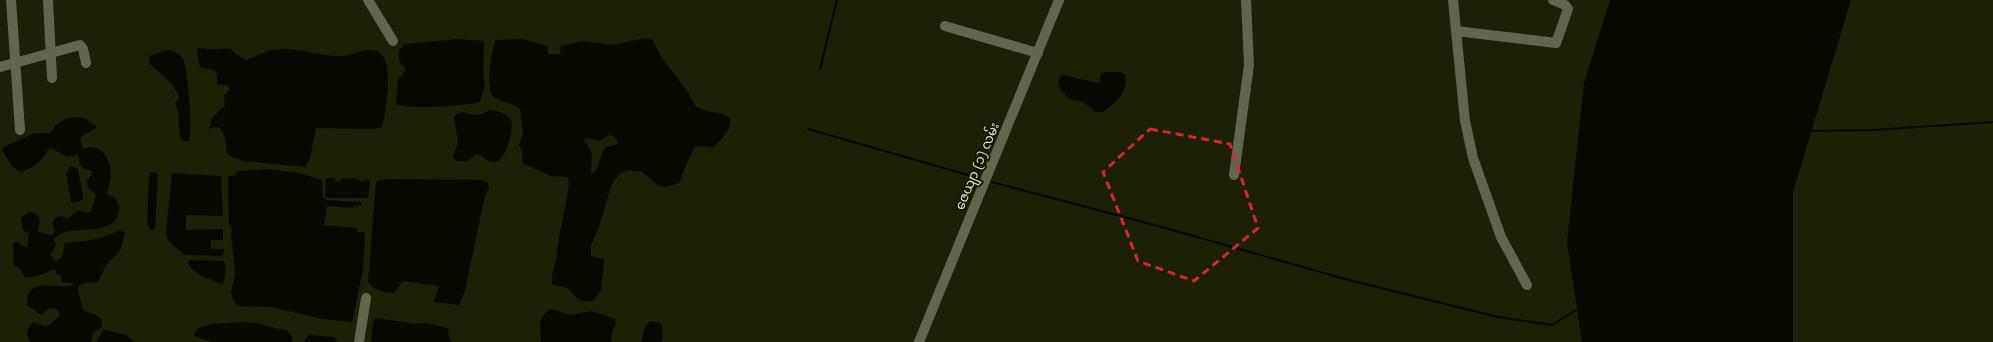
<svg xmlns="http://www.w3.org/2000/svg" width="1993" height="342" font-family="'Space Grotesk','Noto Sans Myanmar',sans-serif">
<rect width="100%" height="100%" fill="#1c2004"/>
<path fill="#070900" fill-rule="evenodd" d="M1610 0H1851L1793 192V342H1582L1567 242 1584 83Z
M645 38 653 40 660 55 687 91 696 107 707 111 723 114 730 118C732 131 721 139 713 148L704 146 695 147 690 156 679 183 666 187 659 186 642 172 629 170 618 175 611 186 599 227 591 245V256L604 259 601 290 594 300C574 305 578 293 564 287 560 286 556 287 552 284 551 272 556 265 557 253 559 229 567 206 569 182L567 177 551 176 522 163V152L519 145 523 133 520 109C512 103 505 103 497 99 482 93 492 56 494 44L496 40 522 39 548 46V54H560L561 46 582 41 612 45ZM609 135 613 136 617 140V144L606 147C598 155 602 166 593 173H591L592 153 584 141 585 138 600 141Z
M458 39 484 41 483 74 485 86 480 102C466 106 409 110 396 104L398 79 405 71V68L399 61V51L404 44Z
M203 48C213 51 222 47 232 49L234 53 246 60C257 56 267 50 278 49 299 47 320 57 342 56 353 56 372 43 382 55 393 69 386 110 382 127L373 129 316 128 310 158 305 167 243 161 230 156 227 152 224 134 220 128 216 127 209 129 212 118 225 105 224 95 227 93 230 86 217 84V74L214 70 200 67 197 51V49Z
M168 50C174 51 180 53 183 59 188 68 193 133 189 141H182C177 129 181 116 175 104L179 98C175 82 161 75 150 64L149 56Z
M1105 72H1121L1125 75C1128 93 1116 102 1103 112 1095 114 1091 107 1084 103 1081 101 1076 101 1072 100 1064 95 1053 84 1062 75L1099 83 1101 74Z
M489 110C495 111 505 112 509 117 517 125 506 159 496 162 487 164 483 155 476 154L468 161H456L453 157 458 142 454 117C462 107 470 116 479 115 482 114 486 112 489 110Z
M77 117 84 118 96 126V128L82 136 80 140 83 149C99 142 110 156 111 173 111 180 108 187 107 194 112 196 116 197 118 203 120 206 120 208 119 212 113 240 66 221 54 240L56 246 50 254 55 261 62 257 65 243C86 241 101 240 120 230L125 233 120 251 106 265 98 282 84 283 79 286 78 290 83 310C90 314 105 315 102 327L93 333 91 342H31C24 335 27 328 34 322L45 326 51 324 60 315 58 310 50 308 41 315 27 305C26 274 58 291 73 285L72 283 62 282 60 275 56 274V270L53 269C46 273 32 279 24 277L22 270 14 266 13 243 17 242 27 248 29 234 23 230 21 218 29 212 37 214 40 220 38 232 53 235 55 229 52 224 55 218 60 216 68 218 79 210 88 213 91 211 96 195C90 190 86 188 87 180L91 176 92 171C78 167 81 167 78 154 66 161 61 152 51 148L48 149C45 160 31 169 20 172L11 165 2 150 3 147 35 133H50C57 122 64 118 77 117Z
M71 166 78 169 83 195V200L74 203 71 201 66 173Z
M266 169 299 173 322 180 323 198 327 200 361 202 362 205 353 206V208L327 206 324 225 357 228V232H365L363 270 352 322 323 319 271 307 239 306 234 302 231 293 235 273 231 234 232 229 229 224 228 177 235 176 236 172 240 171Z
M154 172 158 174 155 227 154 230H150L147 223 149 180 150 173Z
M172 173 221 176 223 216 186 215V230L223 229V240H211V249H224V253L222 256 185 255 168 241 166 232Z
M326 178H335V181L340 182 341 179 353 178 362 182 367 179 370 181 368 198H329L325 196Z
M391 179 482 180 487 182 489 187 484 200 465 291 459 305 434 302 439 286 403 281 394 293C382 292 375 291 368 282L376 183 379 180Z
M190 260 224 261 226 269 224 282 222 284C211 280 192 274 188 262Z
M551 309 570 315 592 311 615 319 616 324 612 332 611 342H541C541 328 536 317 551 309Z
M376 318 416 324 427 323 448 328 449 337 452 342H371L373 322Z
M650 321 660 323C664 330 664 335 661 342H641L645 327Z
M242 322 254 323 288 331 292 337V342H213L193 336 198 328 212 324Z
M104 330 126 335 134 342H96Z
M309 335 335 337 337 342H303Z"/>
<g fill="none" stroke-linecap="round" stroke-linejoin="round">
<path stroke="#070900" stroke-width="2" d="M820 69 837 0
M808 129 982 179
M1811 131 1873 130 1993 122
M988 181 1162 227 1345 279 1498 317 1552 325 1578 309"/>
<path stroke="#61664c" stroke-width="10" d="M11 0 20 130
M48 0 52 78
M368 0 393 41
M1453 0 1465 121 1473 158 1501 237 1527 285
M945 26 1038 53
M1456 31 1556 43 1568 9 1565 5 1553 0
M0 67 80 45 83 49 86 63
M1234 175 1249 65 1246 0
M359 342 366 298
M919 342 1059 0"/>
</g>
<path fill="none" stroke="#d62828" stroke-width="3" stroke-dasharray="8 5" stroke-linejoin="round" d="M1150 129 1230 144 1258 228 1194 281 1138 261 1103 172Z"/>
<g text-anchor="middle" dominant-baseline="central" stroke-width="4" stroke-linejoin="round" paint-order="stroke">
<g font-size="13" fill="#e3e6d5" stroke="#131700">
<text transform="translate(977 166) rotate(-67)">ဇေယျာ (၁) လမ်း</text>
</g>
</g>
</svg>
